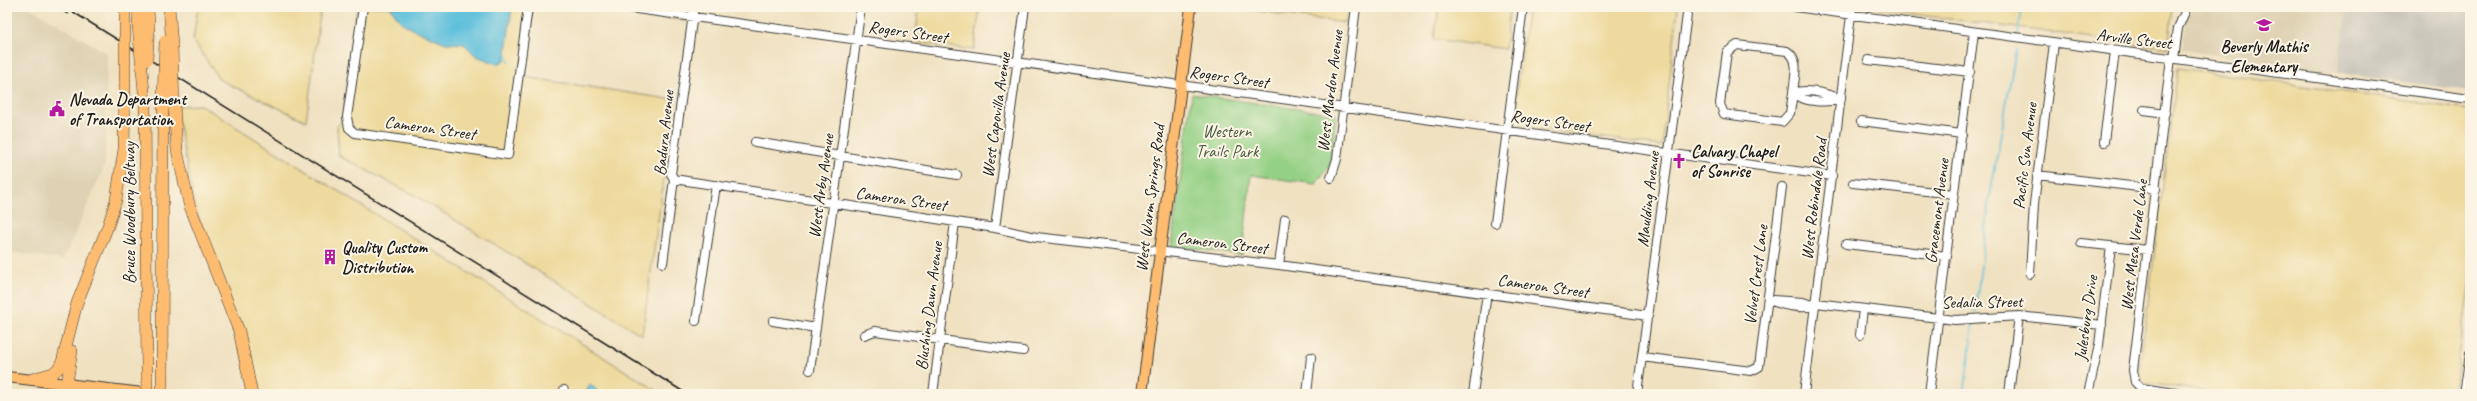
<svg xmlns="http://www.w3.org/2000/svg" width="2477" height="401" font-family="Caveat,sans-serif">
<rect width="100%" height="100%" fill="#fcf5e5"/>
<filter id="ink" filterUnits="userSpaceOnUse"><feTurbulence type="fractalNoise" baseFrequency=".025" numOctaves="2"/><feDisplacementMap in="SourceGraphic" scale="8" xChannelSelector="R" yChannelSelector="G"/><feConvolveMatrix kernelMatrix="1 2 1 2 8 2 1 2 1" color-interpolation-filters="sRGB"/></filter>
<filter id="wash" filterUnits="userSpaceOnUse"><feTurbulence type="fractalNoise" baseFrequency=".012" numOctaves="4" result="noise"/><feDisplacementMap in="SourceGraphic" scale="16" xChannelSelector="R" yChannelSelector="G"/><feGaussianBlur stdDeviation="0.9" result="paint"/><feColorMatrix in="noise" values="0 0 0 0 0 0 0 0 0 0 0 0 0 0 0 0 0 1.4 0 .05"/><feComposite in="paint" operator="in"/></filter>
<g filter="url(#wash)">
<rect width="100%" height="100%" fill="#f0e1c1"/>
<path fill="#dfd2b4" d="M7 7H29L107 53 105 165 63 260 7 251Z
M2187 7H2347L2338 73 2182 50Z"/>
<path fill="#c8c4b8" d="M2347 7H2470V91L2338 73Z"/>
<path fill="#94d085" stroke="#587650" d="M1192 94 1336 114 1330 165 1316 184 1251 175 1242 255 1171 246Z"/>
<path fill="#eeda9e" stroke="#857b5d" d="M198 7H321L306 121 220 80 193 40Z
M357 7H533L524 77 675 100 642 335 416 196 339 156 337 127 343 118Z
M591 7H688L687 21Z
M919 7H980L974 50 915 42Z
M1228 7H1348L1346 23Z
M1439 7H1510L1505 49 1434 39Z
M1528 7H1678L1662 146 1512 125Z
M1860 7H2173L2168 48Z
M2178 68 2470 110V280L2454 394H2226L2145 383 2139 373Z
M201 105 662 394H266L254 392 195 205 175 106Z"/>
<path fill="#5ec0dc" stroke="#3d6e7c" d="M390 7H512L505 60 498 64 476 56 464 44 446 43 414 30 401 22Z
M590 384 601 394H585Z"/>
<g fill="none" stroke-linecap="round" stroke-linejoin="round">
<path stroke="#5ec0dc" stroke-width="1.5" d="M2018 34 2021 7
M506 52 509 62
M1975 313 1990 196 2016 49
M1964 394 1973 325"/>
</g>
</g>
<g filter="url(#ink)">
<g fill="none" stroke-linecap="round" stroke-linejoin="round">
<defs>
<path id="minor" d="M363 7 347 117 349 128 355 133 508 155 528 7
M622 7 1832 176
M1795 7 2470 99
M2171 58 2133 370 2135 382 2141 388 2182 394
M2174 59 2178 28 2185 12
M1868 60 1970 72
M1793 93 1790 113 1782 122 1724 114 1720 104 1727 52 1737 45 1787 51C1801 60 1794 78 1793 93 1803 103 1828 103 1841 99
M1793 93C1807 88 1828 94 1841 99
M2144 110 2165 113
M1861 121 1962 134
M755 142 957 175
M2104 142 2115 51
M2037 175 2156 189
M1331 178 1337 159 1356 7
M674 179 995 228 1036 237 1279 265 1648 316
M1853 183 1954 194
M1495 223 1523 7
M995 228 1025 7
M2081 243 2148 250
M1846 244 1947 256
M663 263 674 179 671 174 694 7
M1279 265 1285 219
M2030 274 2034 204 2054 43
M1769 300C1785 306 1798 309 1815 306
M1773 300 1803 302 1815 306
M1816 303 1955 320 2019 316 2102 325
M696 321 716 185
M773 321 816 328
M864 335 875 331 1023 351
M1860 335 1863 309
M1642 357 1751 371 1759 367 1782 187
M810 370 861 7
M564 394V390
M933 394 955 222
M1307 394 1311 357
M1473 394 1487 293
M1637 394 1688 7
M1804 394 1852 7
M1929 394 1974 32
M2009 394 2019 316
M2088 394 2099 345 2111 246
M2464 394 2470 354"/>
<path id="major" d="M7 377 151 394
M66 394 67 383
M1142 394 1191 7"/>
<path id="highway" d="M148 7 149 26
M169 7 172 46
M138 26 139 7
M145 103 147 377
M174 105 177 150 189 204 239 331 252 394
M32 379 53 373 61 366 77 303 108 226 116 200 124 149 125 82
M67 383 72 351
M162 394 163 100"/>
</defs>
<use href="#minor" stroke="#3c3a35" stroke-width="10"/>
<use href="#major" stroke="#3c3a35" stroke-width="12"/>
<use href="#highway" stroke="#3c3a35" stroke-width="12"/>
<use href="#minor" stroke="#fff" stroke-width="8"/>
<use href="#major" stroke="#febc70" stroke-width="10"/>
<use href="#highway" stroke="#febc70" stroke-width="11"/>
<path stroke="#1c1c1c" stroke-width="1.5" d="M57 7 68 14
M65 7 687 394"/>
<defs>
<path id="highway-bridge" d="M125 7V82
M138 26 145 103
M172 46 174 105
M147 60 149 26
M163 100 165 41
M147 394V377"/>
</defs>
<use href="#highway-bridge" stroke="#3c3a35" stroke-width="12" stroke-linecap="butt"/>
<use href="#highway-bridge" stroke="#febc70" stroke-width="11"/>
</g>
</g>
<defs>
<symbol id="school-bare" viewBox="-9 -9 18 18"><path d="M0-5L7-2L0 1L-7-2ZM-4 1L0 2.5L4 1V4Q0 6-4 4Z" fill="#b5179e" stroke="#fcf5e5" stroke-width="2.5" paint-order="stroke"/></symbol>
<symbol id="civic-bare" viewBox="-9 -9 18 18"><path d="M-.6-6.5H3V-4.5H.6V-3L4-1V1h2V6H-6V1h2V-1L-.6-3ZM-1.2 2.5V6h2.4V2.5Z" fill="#b5179e" stroke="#fcf5e5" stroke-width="2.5" paint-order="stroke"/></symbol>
<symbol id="church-bare" viewBox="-9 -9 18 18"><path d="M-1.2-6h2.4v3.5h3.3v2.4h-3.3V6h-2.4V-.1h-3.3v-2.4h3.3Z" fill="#b5179e" stroke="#fcf5e5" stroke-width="2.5" paint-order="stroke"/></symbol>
<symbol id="building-bare" viewBox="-9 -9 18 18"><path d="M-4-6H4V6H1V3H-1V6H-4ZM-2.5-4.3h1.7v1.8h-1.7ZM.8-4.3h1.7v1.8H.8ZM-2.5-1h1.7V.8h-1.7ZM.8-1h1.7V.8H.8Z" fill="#b5179e" stroke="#fcf5e5" stroke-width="2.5" paint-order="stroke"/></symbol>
</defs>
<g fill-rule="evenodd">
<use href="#school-bare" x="2253" y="14" width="22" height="22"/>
<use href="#civic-bare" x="46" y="98" width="22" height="22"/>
<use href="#church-bare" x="1668" y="150" width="22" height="22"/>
<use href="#building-bare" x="319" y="246" width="22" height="22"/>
</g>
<g text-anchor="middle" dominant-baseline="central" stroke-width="4" stroke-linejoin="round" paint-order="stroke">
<g font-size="17" fill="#1c1c1c" stroke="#fcf5e5">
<text transform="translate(908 32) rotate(8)">Rogers Street</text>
<text transform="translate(2134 39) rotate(7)">Arville Street</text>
<text transform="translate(1229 77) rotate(8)">Rogers Street</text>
<text transform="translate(1330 91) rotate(-83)">West Mardon Avenue</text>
<text transform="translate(996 115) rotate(-82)">West Capovilla Avenue</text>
<text transform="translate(1550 121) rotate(8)">Rogers Street</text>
<text transform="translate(430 128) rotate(8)">Cameron Street</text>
<text transform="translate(664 133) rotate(-84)">Badura Avenue</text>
<text transform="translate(2025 156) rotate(-83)">Pacific Sun Avenue</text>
<text transform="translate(821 186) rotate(-82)">West Arby Avenue</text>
<text transform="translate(1150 198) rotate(-83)">West Warm Springs Road</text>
<text transform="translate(901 199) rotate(8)">Cameron Street</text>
<text transform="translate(1648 199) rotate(-83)">Maulding Avenue</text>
<text transform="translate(1814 199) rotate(-83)">West Robindale Road</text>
<text transform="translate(1937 211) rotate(-83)">Gracemont Avenue</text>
<text transform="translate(129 213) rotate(-90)">Bruce Woodbury Beltway</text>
<text transform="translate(1222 243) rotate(7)">Cameron Street</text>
<text transform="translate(2134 245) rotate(-83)">West Mesa Verde Lane</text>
<text transform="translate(1756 275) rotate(-83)">Velvet Crest Lane</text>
<text transform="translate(1543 286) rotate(8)">Cameron Street</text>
<text transform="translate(1982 302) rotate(-1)">Sedalia Street</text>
<text transform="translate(929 306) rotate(-83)">Blushing Dawn Avenue</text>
<text transform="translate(2086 318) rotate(-82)">Julesburg Drive</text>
</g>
<g font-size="17" font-weight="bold" fill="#1c1c1c" stroke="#fcf5e5" text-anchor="start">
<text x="2264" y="46" text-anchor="middle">Beverly Mathis<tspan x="2264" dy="20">Elementary</tspan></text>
<text x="69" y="99">Nevada Department<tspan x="69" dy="20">of Transportation</tspan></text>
<text x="1691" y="151">Calvary Chapel<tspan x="1691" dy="20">of Sonrise</tspan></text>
<text x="342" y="247">Quality Custom<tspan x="342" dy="20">Distribution</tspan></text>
</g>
<g font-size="17" fill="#465b41" stroke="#fcf5e5">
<text x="1227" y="131">Western<tspan x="1227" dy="20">Trails Park</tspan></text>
</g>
</g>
<rect width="2477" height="401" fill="none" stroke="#fcf5e5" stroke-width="24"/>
</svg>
